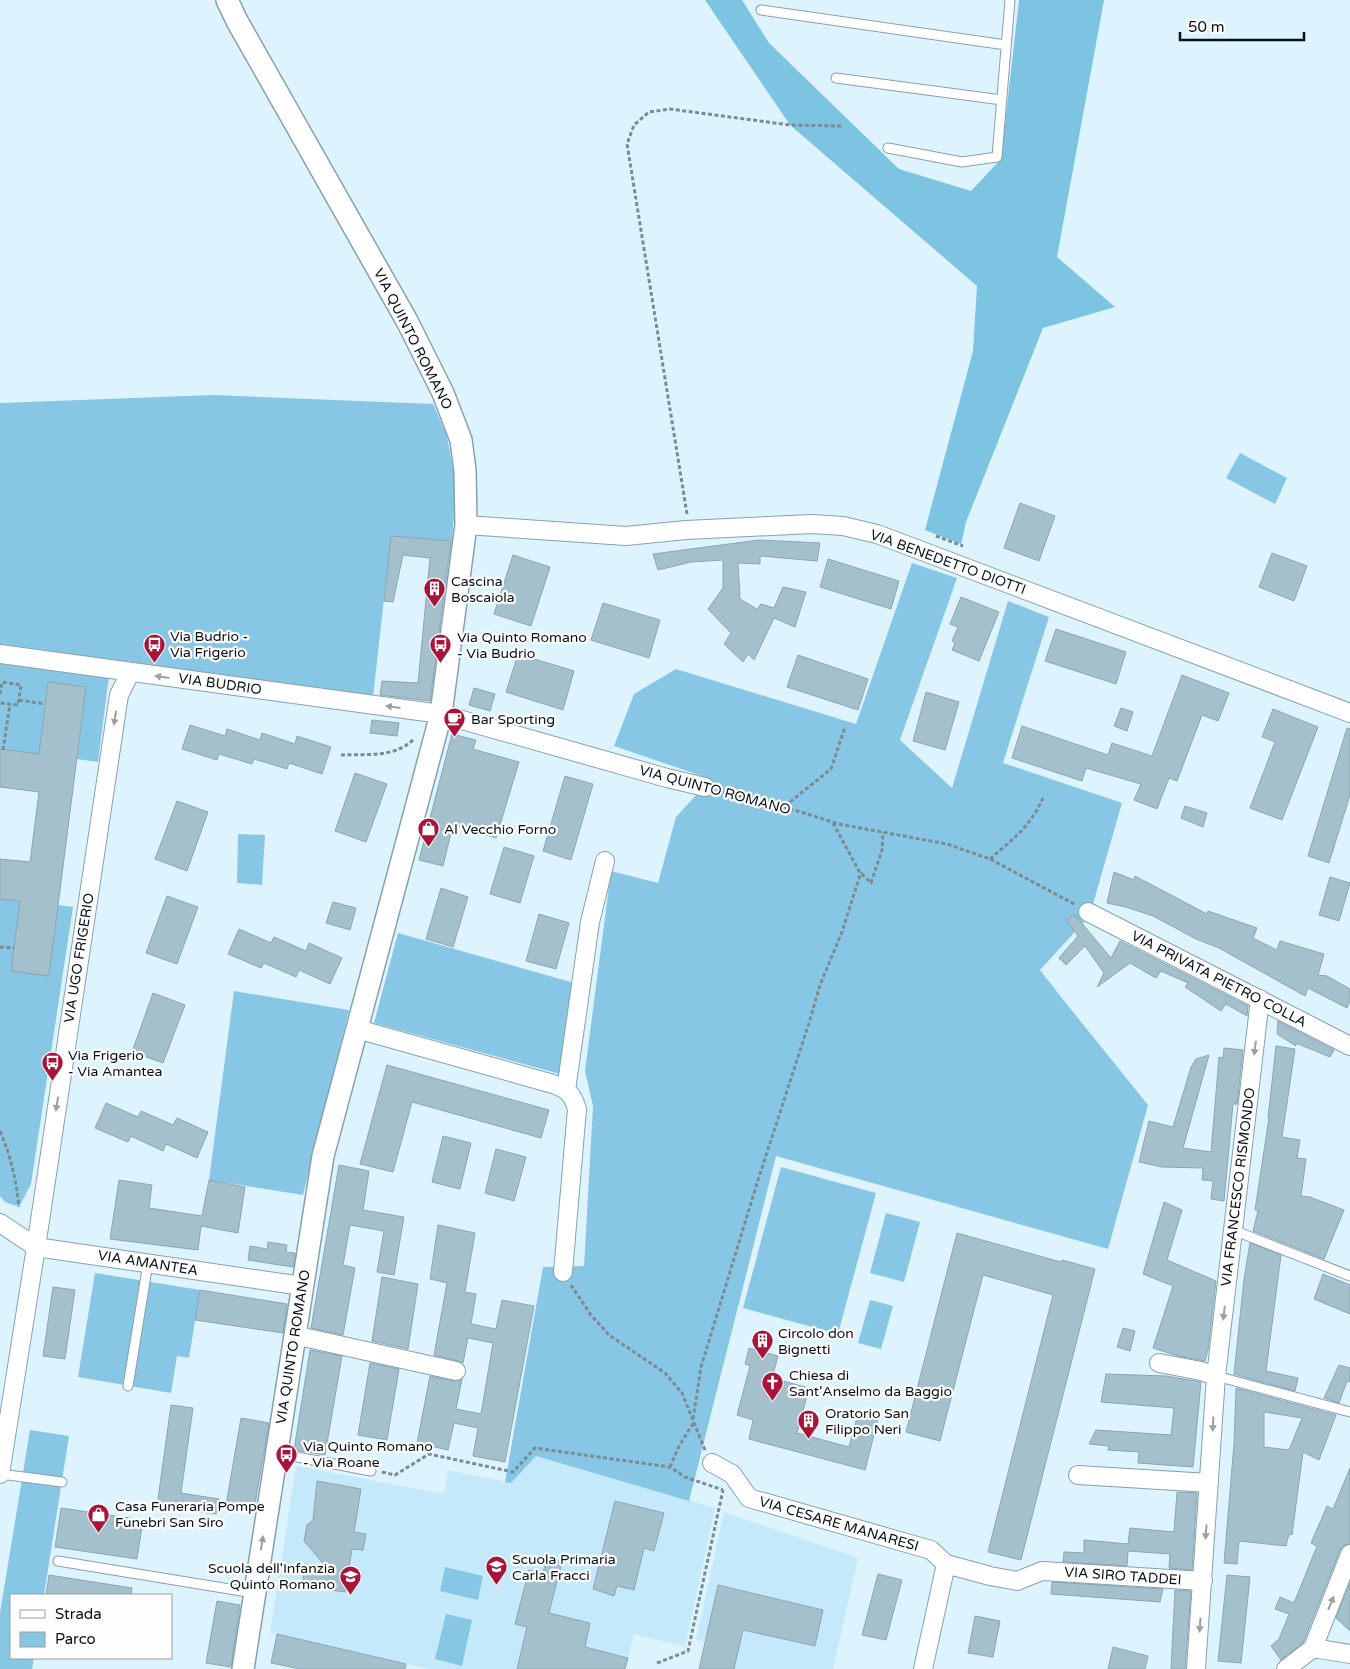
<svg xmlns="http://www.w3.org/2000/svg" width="1350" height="1669" font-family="'Varela Round',sans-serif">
<rect width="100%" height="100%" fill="#ddf4ff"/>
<path fill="#c4e9fb" d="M536 1456 715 1508 685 1647 634 1634 625 1669H430L270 1633 296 1466 444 1494 448 1470 511 1483Z
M724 1512 858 1558 833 1669H699L705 1642 696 1640Z"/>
<path fill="#87c6e4" d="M214 395 433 404 447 436 456 485 452 541 391 536 373 697 0 644V403Z
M1240 453 1287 478 1275 504 1226 478Z
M912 563 957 578 900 740 952 788 1008 601 1049 617 1003 763 1122 803 1093 904 1083 923 1040 970 1065 1002 1148 1105 1108 1249 776 1156 689 1501 536 1456 511 1483 505 1482 543 1267 584 1266 593 1106 585 1071 611 871 658 883 676 817 697 794 702 776 614 746 634 694 676 669 856 724Z
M0 662 109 676 98 762 77 759 86 687 48 682 39 754 0 749Z
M238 834 265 835 262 885 237 883Z
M0 899 20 901 49 976 58 905 73 907 31 1184 19 1207 5 1202 0 1196Z
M398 933 574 983 560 1074 374 1023Z
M234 991 349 1010 303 1195 209 1180Z
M781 1167 876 1193 838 1334 743 1308Z
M886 1213 920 1222 904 1282 870 1273Z
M95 1273 200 1290 189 1358 177 1356 171 1393 78 1377Z
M870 1300 893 1306 881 1349 858 1343Z
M30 1430 69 1436 44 1595H11V1658H34L32 1669H0V1613Z
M445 1567 483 1576 478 1600 440 1591Z
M446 1614 472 1620 462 1666 435 1659Z"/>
<path fill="#7dc3e2" d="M705 0H742L769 43 899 169 971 191 1001 159 1019 0H1104L1057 257 1115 307 1043 328 966 522 961 544 925 530 973 351 977 286 790 125Z"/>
<path fill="#a5c0cd" stroke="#8ba6b3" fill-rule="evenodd" d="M1020 503 1055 516 1039 561 1004 548Z
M391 536 451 541 430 701 380 695 382 681 418 683 430 558 403 555 393 602 384 601Z
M759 540 820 543 817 561 760 556V564L738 563 740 599 757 609 761 604 774 608 783 587 806 592 795 627 774 618 754 660 748 654 743 662 724 644 731 633 708 609 723 588V560L691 562 658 570 653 554Z
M1272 553 1307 566 1294 601 1259 587Z
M513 555 550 567 531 626 494 614Z
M828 559 899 581 891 609 820 587Z
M961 597 999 612 979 661 952 650 955 643 952 641 958 627 950 624Z
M603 603 660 620 649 658 591 640Z
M1056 629 1126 652 1116 684 1045 661Z
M518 654 574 671 563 710 506 692Z
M798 655 868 679 858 710 787 687Z
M1182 675 1229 693 1218 721 1202 715 1177 781 1169 778 1157 809 1134 800 1141 784 1086 768 1082 781 1012 758 1022 726 1108 755 1112 743 1152 756Z
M48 682 86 687 49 976 11 971 20 901 0 899V859L30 862 39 792 0 787V749L39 754Z
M474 688 495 694 490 711 469 705Z
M926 692 959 702 945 750 913 741Z
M1121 708 1133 712 1127 731 1114 726Z
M1273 709 1318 727 1282 820 1250 808 1275 742 1262 737Z
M372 720 399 723 397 736 370 733Z
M190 725 225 736 227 729 260 740 262 733 295 744 297 736 331 747 322 774 289 763 287 769 254 759 252 764 219 754 217 760 182 749Z
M1347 728 1350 729V795L1329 863 1308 856Z
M452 734 476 740 473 749 519 762 496 838 453 825 443 866 419 860Z
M355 773 387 784 366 842 335 831Z
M565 776 593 784 571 860 543 851Z
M177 801 208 812 187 871 155 859Z
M1185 806 1207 813 1203 827 1181 818Z
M504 847 534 856 520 903 490 894Z
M1114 872 1134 880 1135 876 1207 914 1208 911 1257 928 1253 938 1277 950 1280 941 1324 954 1318 975 1327 976 1350 989V1001L1347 1008 1308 988 1305 996 1219 948 1196 939 1153 916 1126 907 1107 903Z
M1330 877 1350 883 1339 921 1319 915Z
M441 888 468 897 453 947 426 939Z
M167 896 198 907 177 964 146 953Z
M333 902 356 908 350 930 326 923Z
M539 914 569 923 556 969 526 961Z
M1074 914 1111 958 1120 941 1248 1006 1247 1016 1226 1004 1221 1011 1185 987 1188 983 1161 971 1156 978 1130 963 1097 987 1104 973 1085 946 1066 965 1059 958 1078 936 1066 920Z
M239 929 271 943 274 937 306 951 309 943 342 958 330 984 299 970 296 977 264 963 261 968 228 954Z
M153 993 185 1005 163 1063 132 1052Z
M1278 1021 1334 1050 1330 1057 1296 1043V1046L1277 1034Z
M1276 1046 1295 1049 1282 1137 1300 1140 1297 1158 1306 1159 1301 1196 1310 1197 1344 1210 1324 1259 1253 1231 1258 1211 1255 1210 1269 1118H1268Z
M1224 1048 1243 1050 1237 1104H1233L1224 1201 1211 1199 1213 1181 1202 1180 1203 1168 1162 1167 1139 1162 1149 1121 1173 1127 1191 1067 1196 1059 1209 1055 1183 1148 1211 1152 1219 1057 1223 1058Z
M387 1065 549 1110 541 1138 412 1102 393 1172 360 1164Z
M106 1103 138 1117 141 1111 173 1125 177 1118 208 1132 197 1158 166 1144 163 1151 131 1136 128 1142 95 1128Z
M443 1136 471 1143 460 1189 432 1182Z
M496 1149 526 1157 514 1201 485 1193Z
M339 1165 369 1171 363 1210 404 1217 394 1275 377 1272 384 1231 350 1225 343 1265 355 1268 343 1335 311 1328Z
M119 1180 152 1185 149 1208 202 1216 209 1180 245 1187 238 1233 201 1226 198 1250 110 1239Z
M1164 1202 1182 1210 1167 1260 1216 1281 1208 1350 1205 1361 1178 1356 1153 1348 1173 1286 1143 1274Z
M438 1225 475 1233 465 1292 476 1294 471 1324 496 1329 502 1300 534 1306 505 1462 473 1456 478 1428 454 1423 448 1450 417 1443 430 1376 454 1381 462 1379 456 1409 481 1414 493 1343 468 1338 463 1363 458 1361 434 1355 447 1283 430 1279Z
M957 1233 1061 1262 1062 1260 1095 1269 1021 1560 988 1552 1053 1295 983 1275 940 1441 906 1432Z
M268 1242 287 1245 286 1252 295 1253 293 1267 248 1260 250 1246 267 1249Z
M1250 1243 1281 1255 1266 1371 1298 1378 1295 1391 1234 1374 1244 1279Z
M1323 1274 1350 1285V1314L1314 1299Z
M382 1277 418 1284 408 1349 372 1341Z
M53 1287 75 1290 65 1359 43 1356Z
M200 1290 287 1304 283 1333 195 1320Z
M1123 1328 1135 1331 1130 1351 1117 1347Z
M749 1348 778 1356 772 1378 809 1388 797 1433 849 1447 858 1414 878 1419 865 1470 749 1439 753 1420 737 1415 750 1366 745 1364Z
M310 1350 342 1356 325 1455 294 1450Z
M370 1363 399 1369 387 1440 358 1435Z
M1339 1365 1350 1368V1382L1347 1381 1339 1403 1324 1398Z
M1106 1374 1166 1376 1201 1382 1193 1467 1138 1463 1139 1452 1108 1450 1109 1446 1089 1444 1096 1430 1171 1435 1174 1408 1101 1402Z
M1236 1388 1336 1415 1319 1460 1303 1452 1292 1535 1289 1534 1286 1546 1239 1541 1237 1564 1224 1563 1234 1444ZM1264 1412 1302 1418 1289 1450 1264 1447Z
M171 1405 193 1408 181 1493 219 1499 216 1514 157 1506Z
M241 1418 269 1423 254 1510 226 1505Z
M1350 1468V1544L1344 1545 1340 1550 1303 1643 1281 1660 1271 1646 1279 1639 1289 1614 1275 1609 1280 1597 1294 1603 1317 1546 1311 1543 1327 1506 1333 1509Z
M317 1481 361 1489 354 1532 366 1534 363 1550 352 1549 345 1592 302 1586 305 1564 326 1567 304 1541 307 1525 313 1520Z
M1177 1492 1197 1493 1192 1570 1169 1568 1170 1554 1128 1551 1127 1566 1063 1562 1064 1552 1084 1553V1540L1128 1544 1130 1528 1174 1532Z
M615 1501 664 1513 654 1551 644 1548 634 1590 617 1586 614 1596 593 1589Z
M61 1508 143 1520 137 1559 55 1547Z
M547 1558 562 1562 549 1613 590 1623 585 1647 628 1658 625 1669H517L527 1627 515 1624 529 1570 543 1573Z
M878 1574 902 1580 886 1640 862 1635Z
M49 1575 132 1588 131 1595H46Z
M1227 1575 1250 1577 1241 1663 1218 1661Z
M1052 1582 1163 1589 1160 1602 1051 1594Z
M1350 1583V1631L1336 1618Z
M718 1585 823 1610 815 1646 743 1630 734 1669H699Z
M1175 1590 1191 1591 1185 1669H1171Z
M217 1601 240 1605 231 1667 206 1663Z
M975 1616 1000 1621 993 1657 968 1653Z
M277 1634 406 1664 405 1669H300L271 1663Z
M1113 1647 1148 1656 1145 1669H1108Z"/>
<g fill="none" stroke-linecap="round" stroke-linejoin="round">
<defs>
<path id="service" d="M761 10 1006 45
M836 78 1002 100
M888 148 962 162 997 157 1010 0
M1233 1230 1350 1276
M1216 1376 1350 1412
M128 1386 148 1263
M276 1453 371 1471
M0 1474 62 1482
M58 1561 254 1593"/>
<path id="minor" d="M466 525 626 536 686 530 812 524 843 526 877 534 1350 713
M0 654 441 714 667 778 705 787
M1088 912 1350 1046
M357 1029 553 1084C568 1090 572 1093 577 1109L563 1272
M566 1090 590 922 605 861
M0 1223 36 1247 302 1286
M294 1335 456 1371
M1159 1363 1201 1371 1216 1376
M712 1463 732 1474 749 1498 931 1550 946 1564 990 1576 1017 1581 1042 1571 1203 1581
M0 1474 36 1247 119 695 130 673
M1078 1475 1209 1483
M1313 1648 1350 1654
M923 1669 946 1564
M1196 1669 1216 1376 1260 999
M1286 1669 1313 1648 1350 1554"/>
<path id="tertiary" d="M227 0 237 21 407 321 443 393 461 440 465 470 466 525 441 714 323 1156 243 1669"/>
</defs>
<use href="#service" stroke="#86a1ae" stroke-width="11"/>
<use href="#minor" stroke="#86a1ae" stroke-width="20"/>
<use href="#tertiary" stroke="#86a1ae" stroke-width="24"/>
<path stroke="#7a8b93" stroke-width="3" stroke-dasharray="4 2.5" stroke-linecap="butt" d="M687 514 627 144 634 125 649 112 670 109 790 125 842 126
M936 536 963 546
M0 694 2 682 21 685 18 705 0 703
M19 700 45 704
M3 750 10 704
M341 755C366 754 395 758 414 739
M720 791 785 807 839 824 947 844 990 859 1076 905
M785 806 831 769 845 727
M833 823 859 871 871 883 882 850 883 832
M990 859C1014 838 1029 828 1043 798
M0 947 14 948
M0 1131C11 1157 16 1179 19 1207
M571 1285 591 1315 609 1335 665 1373 682 1393 705 1450
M693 1419 701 1367 758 1180 810 1020 820 985 842 932 861 872
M670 1467 679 1446 694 1422
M382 1472 395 1475 429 1454 513 1472 535 1448 670 1467 685 1477 723 1490
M657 1663 688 1651 723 1490"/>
<use href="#service" stroke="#fff" stroke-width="9"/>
<use href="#minor" stroke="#fff" stroke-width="18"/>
<use href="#tertiary" stroke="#fff" stroke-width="21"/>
</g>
<defs><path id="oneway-solid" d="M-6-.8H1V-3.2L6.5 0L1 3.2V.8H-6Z" transform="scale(1.25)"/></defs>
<g fill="#9ca0a2">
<use href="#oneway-solid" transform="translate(162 677) rotate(-172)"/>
<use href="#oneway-solid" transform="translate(393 707) rotate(-172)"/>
<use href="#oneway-solid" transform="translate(115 718) rotate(99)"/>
<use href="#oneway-solid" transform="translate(1255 1048) rotate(97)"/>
<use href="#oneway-solid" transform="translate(57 1104) rotate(99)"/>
<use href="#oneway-solid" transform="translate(1224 1313) rotate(97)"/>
<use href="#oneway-solid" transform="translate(1213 1424) rotate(93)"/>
<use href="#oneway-solid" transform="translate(1206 1532) rotate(94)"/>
<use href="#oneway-solid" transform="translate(262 1543) rotate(-81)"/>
<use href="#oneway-solid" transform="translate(1331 1603) rotate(-68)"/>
<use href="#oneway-solid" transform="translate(1200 1625) rotate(94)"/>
</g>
<defs>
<symbol id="building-pin" viewBox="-11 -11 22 30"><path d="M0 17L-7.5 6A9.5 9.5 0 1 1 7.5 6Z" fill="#aa143a" stroke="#fdfdfd"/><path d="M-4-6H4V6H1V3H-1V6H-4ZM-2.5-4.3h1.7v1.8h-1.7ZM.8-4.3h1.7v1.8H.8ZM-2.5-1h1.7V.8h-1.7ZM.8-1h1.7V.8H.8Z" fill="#fff"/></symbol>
<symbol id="bus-pin" viewBox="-11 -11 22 30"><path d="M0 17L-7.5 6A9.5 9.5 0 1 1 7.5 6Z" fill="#aa143a" stroke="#fdfdfd"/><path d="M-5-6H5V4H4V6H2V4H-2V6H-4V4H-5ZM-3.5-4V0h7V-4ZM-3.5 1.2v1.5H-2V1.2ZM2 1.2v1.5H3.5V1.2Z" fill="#fff"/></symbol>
<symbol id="cafe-pin" viewBox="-11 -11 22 30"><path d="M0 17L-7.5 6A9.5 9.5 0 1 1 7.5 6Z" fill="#aa143a" stroke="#fdfdfd"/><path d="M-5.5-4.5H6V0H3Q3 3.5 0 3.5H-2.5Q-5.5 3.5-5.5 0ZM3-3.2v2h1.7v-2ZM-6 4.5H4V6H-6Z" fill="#fff"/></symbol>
<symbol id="shop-pin" viewBox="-11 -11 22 30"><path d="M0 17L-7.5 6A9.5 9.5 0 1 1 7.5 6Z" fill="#aa143a" stroke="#fdfdfd"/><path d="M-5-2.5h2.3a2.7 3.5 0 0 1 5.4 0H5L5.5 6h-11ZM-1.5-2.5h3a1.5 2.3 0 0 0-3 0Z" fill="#fff"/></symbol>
<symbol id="church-pin" viewBox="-11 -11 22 30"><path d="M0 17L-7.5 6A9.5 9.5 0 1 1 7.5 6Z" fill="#aa143a" stroke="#fdfdfd"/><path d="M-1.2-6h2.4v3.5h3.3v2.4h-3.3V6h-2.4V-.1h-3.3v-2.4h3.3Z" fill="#fff"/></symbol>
<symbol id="school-pin" viewBox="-11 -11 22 30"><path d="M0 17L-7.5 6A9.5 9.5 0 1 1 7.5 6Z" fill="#aa143a" stroke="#fdfdfd"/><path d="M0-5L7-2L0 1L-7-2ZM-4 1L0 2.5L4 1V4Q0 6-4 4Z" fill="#fff"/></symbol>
</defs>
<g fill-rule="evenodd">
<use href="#building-pin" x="422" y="576" width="25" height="34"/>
<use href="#bus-pin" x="142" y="632" width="25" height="34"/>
<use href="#bus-pin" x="428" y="632" width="25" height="34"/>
<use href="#cafe-pin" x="442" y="706" width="25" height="34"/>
<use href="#shop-pin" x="416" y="816" width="25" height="34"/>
<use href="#bus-pin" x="40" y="1050" width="25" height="34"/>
<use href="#building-pin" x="750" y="1328" width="25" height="34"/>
<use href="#church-pin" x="760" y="1370" width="25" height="34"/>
<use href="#building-pin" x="796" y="1408" width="25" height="34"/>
<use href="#bus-pin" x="274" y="1442" width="25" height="34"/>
<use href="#shop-pin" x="86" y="1502" width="25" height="34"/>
<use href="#school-pin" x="484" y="1554" width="25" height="34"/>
<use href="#school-pin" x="338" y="1564" width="25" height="34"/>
</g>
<g text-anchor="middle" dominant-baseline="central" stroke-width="4.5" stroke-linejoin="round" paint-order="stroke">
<g font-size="14" fill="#081216" stroke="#fdfdfd">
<text transform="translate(413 339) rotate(63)">VIA QUINTO ROMANO</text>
<text transform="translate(948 562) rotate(20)">VIA BENEDETTO DIOTTI</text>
<text transform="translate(220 684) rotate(8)">VIA BUDRIO</text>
<text transform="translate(715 790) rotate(15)">VIA QUINTO ROMANO</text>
<text transform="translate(79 958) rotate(-81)">VIA UGO FRIGERIO</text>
<text transform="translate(1219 979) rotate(27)">VIA PRIVATA PIETRO COLLA</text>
<text transform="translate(1238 1187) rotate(-83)">VIA FRANCESCO RISMONDO</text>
<text transform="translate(148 1263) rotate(9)">VIA AMANTEA</text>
<text transform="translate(293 1347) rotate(-81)">VIA QUINTO ROMANO</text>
<text transform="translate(839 1524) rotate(16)">VIA CESARE MANARESI</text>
<text transform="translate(1123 1576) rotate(4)">VIA SIRO TADDEI</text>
</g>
<g font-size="14" fill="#081216" stroke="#fdfdfd" text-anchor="start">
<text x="451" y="581">Cascina<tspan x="451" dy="16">Boscaiola</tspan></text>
<text x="170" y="636">Via Budrio -<tspan x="170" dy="16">Via Frigerio</tspan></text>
<text x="457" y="637">Via Quinto Romano<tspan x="457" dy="16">- Via Budrio</tspan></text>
<text x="471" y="719">Bar Sporting</text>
<text x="444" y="829">Al Vecchio Forno</text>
<text x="68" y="1055">Via Frigerio<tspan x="68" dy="16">- Via Amantea</tspan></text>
<text x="778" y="1333">Circolo don<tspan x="778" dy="16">Bignetti</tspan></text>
<text x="789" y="1375">Chiesa di<tspan x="789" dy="16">Sant'Anselmo da Baggio</tspan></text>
<text x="825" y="1413">Oratorio San<tspan x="825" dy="16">Filippo Neri</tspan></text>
<text x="303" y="1446">Via Quinto Romano<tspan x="303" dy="16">- Via Roane</tspan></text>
<text x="115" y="1506">Casa Funeraria Pompe<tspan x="115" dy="16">Funebri San Siro</tspan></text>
<text x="512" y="1559">Scuola Primaria<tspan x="512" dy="16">Carla Fracci</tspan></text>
<text x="335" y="1568" text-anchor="end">Scuola dell'Infanzia<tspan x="335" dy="16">Quinto Romano</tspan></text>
</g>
</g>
<rect x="10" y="1594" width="162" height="65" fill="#fdfdfd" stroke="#9b9fa1"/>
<rect x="20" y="1610" width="25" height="8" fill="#ffffff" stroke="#9b9fa1"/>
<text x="55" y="1619" font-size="15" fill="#081216">Strada</text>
<rect x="20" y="1632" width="25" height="15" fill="#87c6e4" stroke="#9b9fa1"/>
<text x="55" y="1644" font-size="15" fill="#081216">Parco</text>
<path d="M1180 32v8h124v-8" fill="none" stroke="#081216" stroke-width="2.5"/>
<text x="1188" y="32" font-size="15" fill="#081216" stroke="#fdfdfd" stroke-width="4" paint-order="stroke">50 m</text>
</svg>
